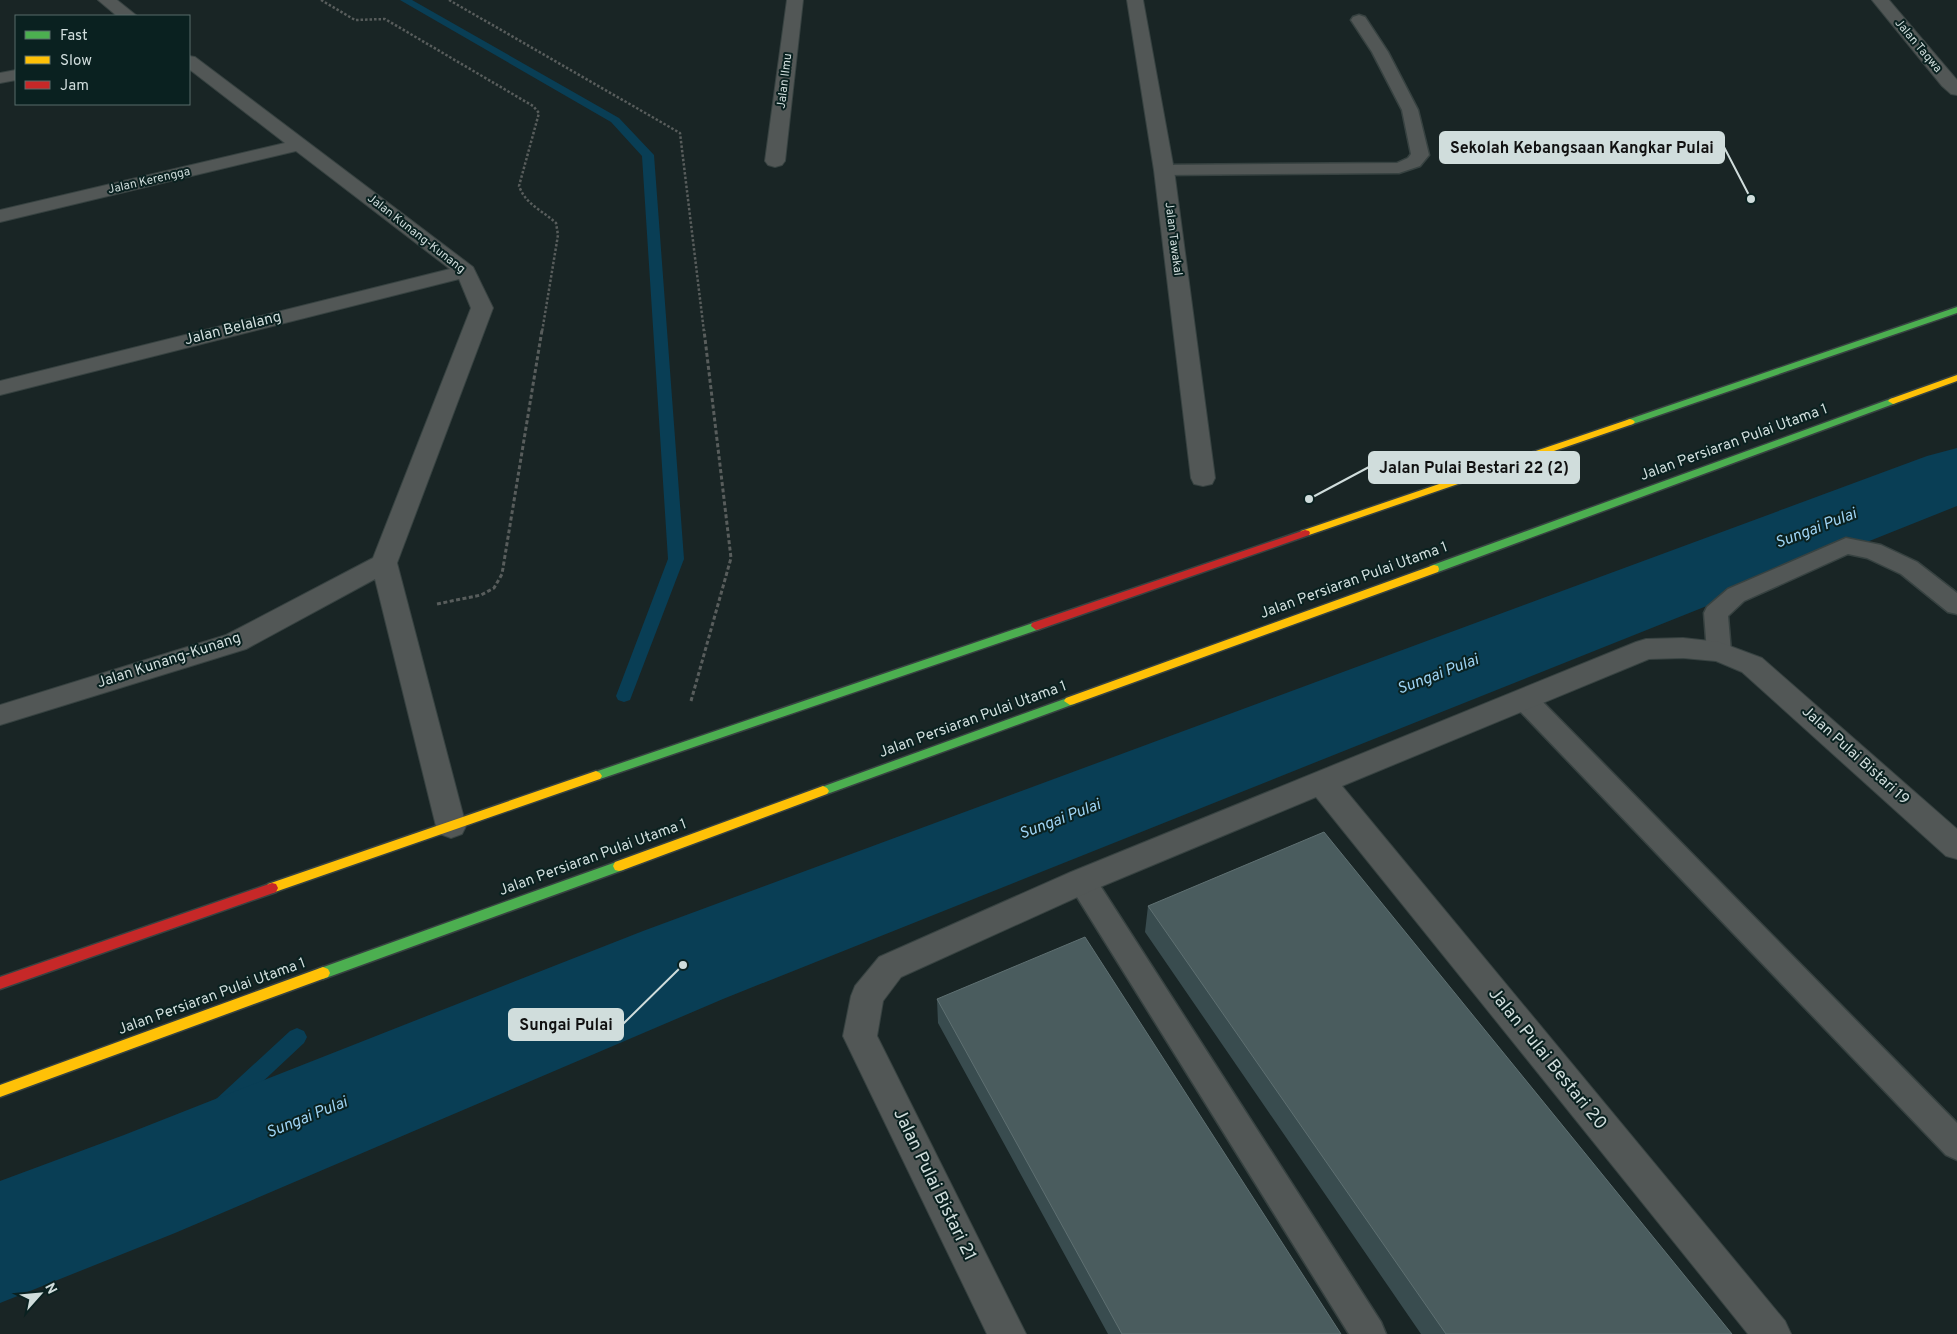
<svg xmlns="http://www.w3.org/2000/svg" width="1957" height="1334" font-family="Overpass,sans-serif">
<rect width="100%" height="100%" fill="#192525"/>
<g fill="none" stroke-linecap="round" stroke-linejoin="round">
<path fill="#093e55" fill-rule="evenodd" d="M400 0H412L619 118 654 155 684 559 630 700 624 702 618 700 616 696 668 559 642 156 611 122Z
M297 1028 304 1031 307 1037 304 1043 138 1198 131 1201 124 1198 120 1191 124 1184 290 1031Z"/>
<path fill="#093e55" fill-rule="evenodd" d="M1957 448V506L723 999 175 1233 0 1303V1181L124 1135 643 931 1927 456Z"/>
<defs>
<path id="lane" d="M1359 15 1365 17 1388 52 1418 110 1429 155 1420 166 1399 173 1164 175 1158 174 1155 170 1158 166 1164 165 1397 163 1408 158 1411 154 1402 110 1372 52 1351 20 1353 17Z
M1846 538 1881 545 1917 562 1957 593V614L1948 612 1901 574 1867 558 1848 554 1744 601 1728 616 1731 652 1728 658 1719 661 1710 658 1707 652 1704 613 1707 607 1728 589Z
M1525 691 1534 693 1957 1123V1160L1946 1155 1516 707 1512 700 1516 693Z
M1082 870 1092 873 1381 1322 1386 1334H1349L1072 889 1068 881 1072 873Z"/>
<path id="street" d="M98 0H117L137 16H117Z
M787 0H803L785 161 782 165 775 167 768 165 765 161Z
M1127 0H1143L1174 170 1215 478 1212 484 1203 486 1194 484 1191 478 1154 170Z
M1872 0H1889L1957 80V95L1951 94 1942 86Z
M189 56 195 57 473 267 493 308 397 563 466 826 462 834 451 838 440 834 436 826 375 579 246 649 0 725V705L226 635 373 558 471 308 459 279 0 395V381L450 269 296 151 0 222V210L285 143 189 69Z
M16 70V80L0 83V73Z
M1683 638 1719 642 1762 658 1957 829V859L1946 856 1742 672 1716 661 1683 658 1649 659 1342 786 1785 1321 1791 1334H1748L1316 797 1093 890 901 977 883 1001 877 1036 1026 1334H987L843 1036 851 996 855 986 879 957 1071 872 1636 642 1646 639Z"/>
<path id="fast" d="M1957 307V313L1633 424 1630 425 1625 422 1627 420Z
M1893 398 1896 399V403L1438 572H1430L1429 569 1430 566Z
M1036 622 1041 626 1040 629 600 779H592L590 776 592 773Z
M1070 697 1074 698 1076 701 1074 704 827 794H819L817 791 819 788Z
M619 861 623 862 625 866 623 870 323 979 318 977 316 973 318 969Z"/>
<path id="slow" d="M1957 375V381L1896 403 1893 404 1888 401 1890 399Z
M1630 419 1633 420 1635 422 1633 424 1309 535H1301L1300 533 1301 531Z
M1434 565 1438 566 1439 569 1438 572 1074 704 1070 705 1064 701 1066 698Z
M596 771 600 773 602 776 600 779 272 893 268 892 266 888 268 884Z
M823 786 827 788 829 791 827 794 623 870 619 871 615 870 613 866 615 862Z
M323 967 328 969 330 973 328 977 0 1097V1085Z"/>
<path id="jam" d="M1305 530 1309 531 1310 533 1309 535 1040 629 1036 630 1031 626 1032 623Z
M272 883 276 884 278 888 276 892 0 989V977Z"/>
</defs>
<use href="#lane" stroke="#374241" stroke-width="3"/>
<use href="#street" stroke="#374241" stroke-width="2"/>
<use href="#fast" stroke="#374241" stroke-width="3"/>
<use href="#slow" stroke="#374241" stroke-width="3"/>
<use href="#jam" stroke="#374241" stroke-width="3"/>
<path stroke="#585d5c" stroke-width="2.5" stroke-dasharray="2.5 2" stroke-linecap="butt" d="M321 0 355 20 385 19 533 106 539 113 519 186C526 205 542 210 556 223L558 235 542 332
M449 0 680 133 704 332"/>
<path stroke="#585d5c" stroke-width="3" stroke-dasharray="4 2.5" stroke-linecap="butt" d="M437 604 481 595 494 588 502 574 542 330
M691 701 731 558 704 330"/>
<use href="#lane" fill="#525756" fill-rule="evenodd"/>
<use href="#street" fill="#525756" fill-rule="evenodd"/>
<use href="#fast" fill="#4caf50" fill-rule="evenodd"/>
<use href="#slow" fill="#ffc107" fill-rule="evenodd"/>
<use href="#jam" fill="#c62828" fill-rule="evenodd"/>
</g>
<path fill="#394c4f" d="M1148 906 1732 1334H1421L1145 932Z
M937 999 1341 1334H1108L938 1023Z"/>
<path fill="#4a5c5e" stroke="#5f7072" d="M1324 832 1732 1334H1446L1148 906Z
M1085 937 1341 1334H1122L937 999Z"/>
<g text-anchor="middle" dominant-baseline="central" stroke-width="4" stroke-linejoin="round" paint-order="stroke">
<g font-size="12" fill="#d0dddc" stroke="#0a2120">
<text transform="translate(1918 46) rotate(50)">Jalan Taqwa</text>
<text transform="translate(785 81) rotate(-83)">Jalan Ilmu</text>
<text transform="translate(149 181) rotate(-13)">Jalan Kerengga</text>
<text transform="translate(416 234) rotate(38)">Jalan Kunang-Kunang</text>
<text transform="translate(1173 239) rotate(83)">Jalan Tawakal</text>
</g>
<g font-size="15" fill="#d0dddc" stroke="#0a2120">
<text transform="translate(233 329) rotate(-14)">Jalan Belalang</text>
<text transform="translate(1734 443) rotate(-20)">Jalan Persiaran Pulai Utama 1</text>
<text transform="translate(1354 581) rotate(-20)">Jalan Persiaran Pulai Utama 1</text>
<text transform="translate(169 661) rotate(-18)">Jalan Kunang-Kunang</text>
<text transform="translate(973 720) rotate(-20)">Jalan Persiaran Pulai Utama 1</text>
<text transform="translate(1855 756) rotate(42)">Jalan Pulai Bistari 19</text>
<text transform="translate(593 858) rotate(-20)">Jalan Persiaran Pulai Utama 1</text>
<text transform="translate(212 997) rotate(-20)">Jalan Persiaran Pulai Utama 1</text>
</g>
<g font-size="16" font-style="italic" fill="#9ed3f3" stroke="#0a2120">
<text transform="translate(1816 529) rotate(-21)">Sungai Pulai</text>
<text transform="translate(1438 675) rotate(-21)">Sungai Pulai</text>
<text transform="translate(1060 820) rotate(-21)">Sungai Pulai</text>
<text transform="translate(307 1118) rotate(-22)">Sungai Pulai</text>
</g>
<g font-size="18" fill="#d0dddc" stroke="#0a2120">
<text transform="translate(1547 1059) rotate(51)">Jalan Pulai Bestari 20</text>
<text transform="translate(934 1185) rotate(64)">Jalan Pulai Bistari 21</text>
</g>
</g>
<path fill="none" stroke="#d0dddc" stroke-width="2" d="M1751 199L1724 147M1309 499L1369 467M683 965L623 1024"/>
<g fill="#d0dddc" stroke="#0a2120" stroke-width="2">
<circle cx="1751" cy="199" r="5"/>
<circle cx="1309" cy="499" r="5"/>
<circle cx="683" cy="965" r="5"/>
</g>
<g fill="#d0dddc" stroke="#d0dddc" stroke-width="2">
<rect x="1440" y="132" width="284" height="31" rx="5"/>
<rect x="1369" y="452" width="210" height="31" rx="5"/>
<rect x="509" y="1009" width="114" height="31" rx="5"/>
</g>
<g font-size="16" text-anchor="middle" font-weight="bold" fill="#111">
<text x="1582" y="153">Sekolah Kebangsaan Kangkar Pulai</text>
<text x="1474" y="473">Jalan Pulai Bestari 22 (2)</text>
<text x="566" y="1030">Sungai Pulai</text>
</g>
<rect x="15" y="15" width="175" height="90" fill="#0a2120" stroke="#596c6b"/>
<rect x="25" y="31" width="25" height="8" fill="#4caf50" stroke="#596c6b"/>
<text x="60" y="40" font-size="15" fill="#d0dddc">Fast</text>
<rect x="25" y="56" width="25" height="8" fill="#ffc107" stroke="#596c6b"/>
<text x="60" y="65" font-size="15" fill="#d0dddc">Slow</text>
<rect x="25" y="81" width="25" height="8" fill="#c62828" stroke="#596c6b"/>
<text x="60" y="90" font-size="15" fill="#d0dddc">Jam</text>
<g transform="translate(40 1294) rotate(63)" stroke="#0a2120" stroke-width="4" paint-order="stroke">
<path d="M0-4L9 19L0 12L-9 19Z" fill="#d0dddc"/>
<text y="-8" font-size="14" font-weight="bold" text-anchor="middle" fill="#d0dddc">N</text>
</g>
</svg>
